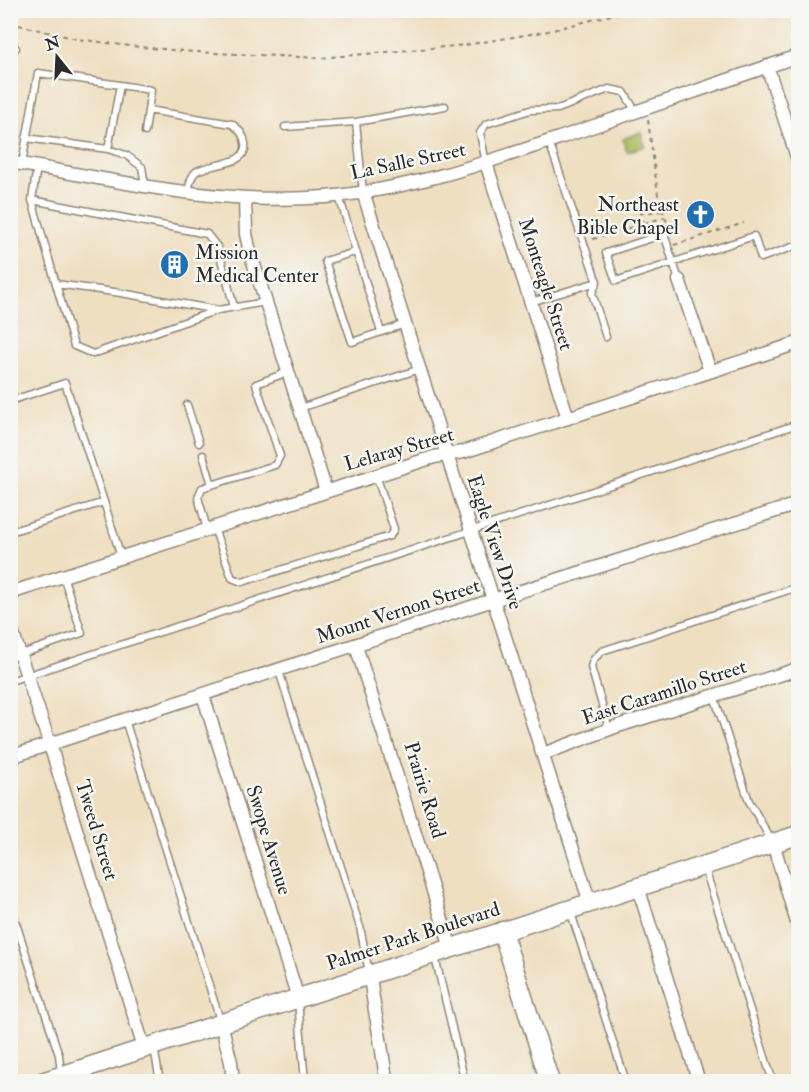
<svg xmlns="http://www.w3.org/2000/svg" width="809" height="1092" font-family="'IM FELL Double Pica',serif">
<rect width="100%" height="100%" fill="#f6f6f2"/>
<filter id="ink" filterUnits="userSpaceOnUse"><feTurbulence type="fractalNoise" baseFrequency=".0167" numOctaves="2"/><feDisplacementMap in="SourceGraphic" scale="12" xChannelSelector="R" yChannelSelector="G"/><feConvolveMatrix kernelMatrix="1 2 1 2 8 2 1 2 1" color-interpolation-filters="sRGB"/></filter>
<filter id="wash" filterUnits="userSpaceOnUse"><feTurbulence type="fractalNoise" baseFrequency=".008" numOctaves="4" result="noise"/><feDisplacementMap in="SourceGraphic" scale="24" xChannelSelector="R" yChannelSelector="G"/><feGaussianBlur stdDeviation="1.35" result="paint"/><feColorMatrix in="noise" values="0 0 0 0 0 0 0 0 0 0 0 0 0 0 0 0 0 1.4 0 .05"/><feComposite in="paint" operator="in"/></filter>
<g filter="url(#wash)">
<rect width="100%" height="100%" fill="#efdfc1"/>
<path fill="#aabe62" stroke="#6a7446" stroke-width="1.5" d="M641 132 645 146 627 152 623 139Z"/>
</g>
<g filter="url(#ink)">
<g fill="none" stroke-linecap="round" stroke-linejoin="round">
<defs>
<path id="lane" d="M10 47 16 48
M120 85 151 90 145 132
M148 110 232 124C239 129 244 134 245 143 249 166 211 163 197 171 190 176 190 184 188 192
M356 122 445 106
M285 127 356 122 363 192
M789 133 798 130
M26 138 108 149 126 155 142 167 145 185
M549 142 597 282 592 293 606 337
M486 163 480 133 486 124 530 110 558 109 609 89 624 92 636 112
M22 164 38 73 120 85 108 149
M37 166 32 200 56 284 121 293 218 310 266 302
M339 196 381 332
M32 200 207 234 218 248 234 307
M355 252 325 261 352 342 405 324
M679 280 664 234 606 253 616 281 754 236 761 258 798 245
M56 284 74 346 93 354 218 310
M531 302 597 282
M10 401 65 383 104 502
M187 405 199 443
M300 408 420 369
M203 455 212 485
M214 528 232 578 242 582 390 536 394 529 376 475
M207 529 198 497 202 488 275 465 280 456 256 384 288 372
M10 532 104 502 121 557
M10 658 82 633 63 576
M279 671 360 927 369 972
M10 681 798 424
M714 696 749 801 771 840
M125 720 220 1020
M609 729 591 667 593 660 602 651 798 587
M705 869 773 1082
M10 905 59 1055 61 1073
M571 913 626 1082
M435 957 465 1082
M298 1001 305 1082
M154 1047 160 1082"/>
<path id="street" d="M767 66 798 160
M10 162C114 180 219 206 325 197 410 190 491 161 571 134 647 108 723 82 798 56
M486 163 568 418
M363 192 590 903
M245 198 246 234 250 252 326 491
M679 280 710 371
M10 593 434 457 463 452 798 343
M10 625 50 745 144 1048
M356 646 451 948
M203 695 298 998
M543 754 618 726 798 669
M10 757 493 600 798 504
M773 843 798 926
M638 887 699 1082
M370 974C373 1010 383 1045 386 1082
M221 1023 231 1062 233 1082"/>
<path id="secondary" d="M502 931 550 1082
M42 1082 798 835"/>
</defs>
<use href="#lane" stroke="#8d8576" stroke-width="9"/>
<use href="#street" stroke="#8d8576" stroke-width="15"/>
<use href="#secondary" stroke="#8d8576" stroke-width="21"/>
<path stroke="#8d8576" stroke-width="2" stroke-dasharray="4.5 4.5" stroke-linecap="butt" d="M10 23 77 39 130 46 194 52 320 58 466 45 548 31 631 10
M648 120 658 195 669 229
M640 211 644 223
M640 213 663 211
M599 224 603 236
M593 239 665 217
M674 245 744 223"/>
<use href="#lane" stroke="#fff" stroke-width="6"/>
<use href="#street" stroke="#fff" stroke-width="12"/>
<use href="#secondary" stroke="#fff" stroke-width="18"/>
</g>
</g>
<defs>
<symbol id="church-disc" viewBox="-11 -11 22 22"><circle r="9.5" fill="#1f6fb2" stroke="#f6f6f2"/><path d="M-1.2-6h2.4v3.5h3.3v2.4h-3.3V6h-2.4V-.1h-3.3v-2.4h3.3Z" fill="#fff"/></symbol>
<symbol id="building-disc" viewBox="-11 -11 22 22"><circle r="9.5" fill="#1f6fb2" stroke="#f6f6f2"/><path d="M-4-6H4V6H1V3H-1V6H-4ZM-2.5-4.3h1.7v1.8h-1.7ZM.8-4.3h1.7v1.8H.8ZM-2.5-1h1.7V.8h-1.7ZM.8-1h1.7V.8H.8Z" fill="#fff"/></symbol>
</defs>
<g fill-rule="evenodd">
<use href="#church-disc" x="684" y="198" width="33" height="33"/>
<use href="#building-disc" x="158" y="248" width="33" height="33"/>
</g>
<g text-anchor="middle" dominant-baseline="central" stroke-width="5" stroke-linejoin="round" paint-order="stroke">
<g font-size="20" fill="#2b2b2b" stroke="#f6f6f2">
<text transform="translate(408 161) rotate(-12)">La Salle Street</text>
<text transform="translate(546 284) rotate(72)">Monteagle Street</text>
<text transform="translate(399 449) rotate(-16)">Lelaray Street</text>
<text transform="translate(495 542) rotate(72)">Eagle View Drive</text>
<text transform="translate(398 611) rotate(-18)">Mount Vernon Street</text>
<text transform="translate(664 692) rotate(-18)">East Caramillo Street</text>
<text transform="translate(425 790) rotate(73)">Prairie Road</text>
<text transform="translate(97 830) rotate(73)">Tweed Street</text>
<text transform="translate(269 840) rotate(73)">Swope Avenue</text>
<text transform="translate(413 936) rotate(-18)">Palmer Park Boulevard</text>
</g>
<g font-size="20" fill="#2b2b2b" stroke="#f6f6f2" text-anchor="end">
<text x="679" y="204">Northeast<tspan x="679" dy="23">Bible Chapel</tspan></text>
<text x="195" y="252" text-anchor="start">Mission<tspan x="195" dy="23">Medical Center</tspan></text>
</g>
</g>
<rect width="809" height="1092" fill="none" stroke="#f6f6f2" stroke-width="36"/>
<g transform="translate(57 57) rotate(342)" stroke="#f6f6f2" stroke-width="4.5" paint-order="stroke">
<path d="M0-4.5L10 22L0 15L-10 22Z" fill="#2b2b2b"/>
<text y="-9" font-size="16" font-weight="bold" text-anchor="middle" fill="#2b2b2b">N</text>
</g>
</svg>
